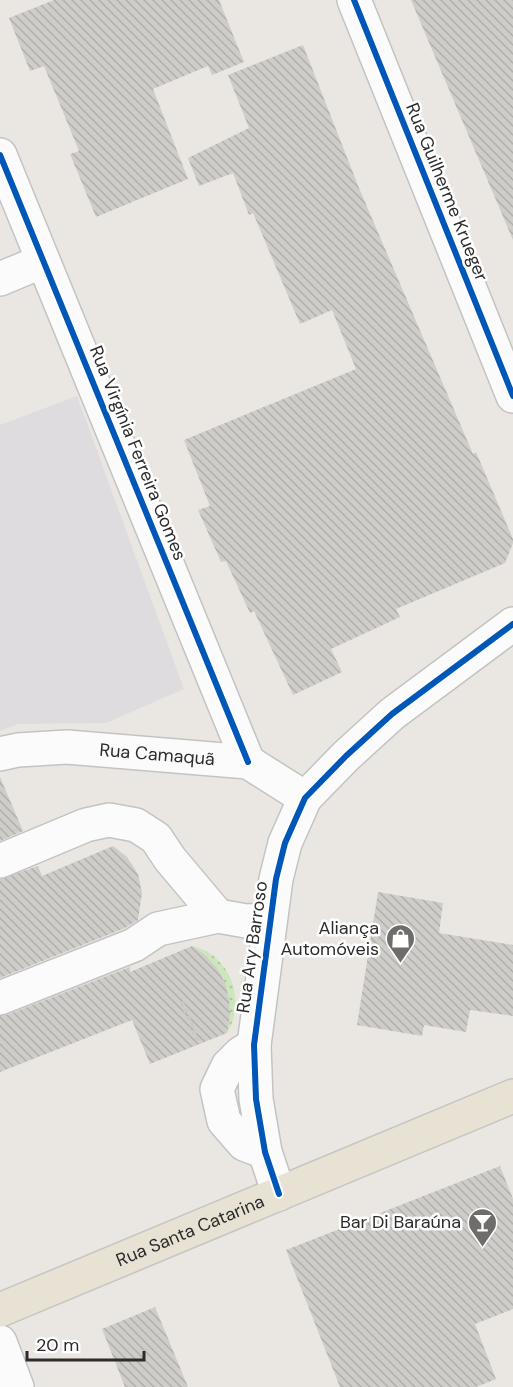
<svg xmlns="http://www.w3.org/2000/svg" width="513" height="1387" font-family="'DM Sans',sans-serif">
<defs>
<pattern id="grass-dots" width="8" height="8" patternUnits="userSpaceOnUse" patternTransform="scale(1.5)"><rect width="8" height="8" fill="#cee6bb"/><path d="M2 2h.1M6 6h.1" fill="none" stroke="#b1c5a1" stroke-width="1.8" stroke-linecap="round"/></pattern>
<pattern id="building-back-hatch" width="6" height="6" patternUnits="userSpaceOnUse" patternTransform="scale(1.5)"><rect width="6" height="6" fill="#cfcdc9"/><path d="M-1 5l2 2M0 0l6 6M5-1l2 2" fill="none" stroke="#b2b0ad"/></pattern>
</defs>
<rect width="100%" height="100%" fill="#eae7e2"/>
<path fill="#dedcde" d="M77 396 184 689 106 723 18 724 0 731V425Z"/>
<path fill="url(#grass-dots)" d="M192 946C230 954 247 1001 227 1033Z"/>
<path fill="url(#building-back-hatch)" d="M54 0H219L244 62 212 75 208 66 153 89 188 179 96 217 70 154 79 151 44 66 30 71 9 18Z
M411 0H513V240L436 59Z
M303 45 359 188 473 454 476 452 513 539V543L505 563 396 609 400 617 331 649 342 672 293 695 254 611 250 613 226 561 221 562 198 510 210 506 184 440 356 369 332 310 300 324 253 213 249 215 233 173 199 186 188 158 249 128 228 75Z
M0 777 23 831 0 841Z
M113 846 127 857 138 874 142 893 138 920 125 928 0 978V879L38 866 42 876Z
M378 892 443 903 439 933 513 945V1016L470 1010 466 1032 424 1025 422 1036 357 1025Z
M192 946 205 955 217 968 225 983 229 999 230 1015 227 1033 150 1064 132 1020 0 1072V1016L7 1015 130 967V972Z
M500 1166 513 1199V1309L475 1324 496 1379 476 1387H340L286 1250Z
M155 1307 188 1387H125L102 1329Z"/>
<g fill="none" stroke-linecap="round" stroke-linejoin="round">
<defs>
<g id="minor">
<path d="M354 0 513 396"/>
<path d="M0 155 248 762"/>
<path d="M0 279 43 261"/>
<path id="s1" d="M0 754 18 750 67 747 248 762 305 798"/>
<path d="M0 861 86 825 109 820 136 825 156 838 170 859 218 916"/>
<path d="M0 998 134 945 158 929 218 916 246 921 270 920"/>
<path d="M254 1045 240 1054 228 1066 217 1089 224 1121 244 1144 265 1152"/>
<path d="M279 1194 265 1152 256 1099 254 1045 276 879 285 843 305 798 346 756 392 714 513 624"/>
<path d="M0 1342 17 1387"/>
</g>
<g id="major">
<path id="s2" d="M0 1310 513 1096"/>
</g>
</defs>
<use href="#minor" stroke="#c4c3c3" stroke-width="36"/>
<use href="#major" stroke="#c6c4c2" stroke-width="36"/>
<path stroke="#c8c8c7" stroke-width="4" stroke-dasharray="4.5 3" stroke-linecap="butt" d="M182 1002 199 1044"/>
<use href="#minor" stroke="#fcfbfb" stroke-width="33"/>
<use href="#major" stroke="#e7e2d4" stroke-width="33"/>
<defs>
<path id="cycleway" d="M354 0 513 396
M0 155 248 762
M279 1194 265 1152 256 1099 254 1045 276 879 285 843 305 798 346 756 392 714 513 624"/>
</defs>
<use href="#cycleway" stroke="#fff" stroke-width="10"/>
<use href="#cycleway" stroke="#0057b8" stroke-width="6"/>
</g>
<defs>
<symbol id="shop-pin" viewBox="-11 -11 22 30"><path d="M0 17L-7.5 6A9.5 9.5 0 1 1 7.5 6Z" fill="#6e6d6c" stroke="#fff"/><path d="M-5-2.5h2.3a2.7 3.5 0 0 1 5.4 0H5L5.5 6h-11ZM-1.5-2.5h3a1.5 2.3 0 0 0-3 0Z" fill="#fff"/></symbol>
<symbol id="bar-pin" viewBox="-11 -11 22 30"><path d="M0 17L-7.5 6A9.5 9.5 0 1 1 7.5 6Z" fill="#6e6d6c" stroke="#fff"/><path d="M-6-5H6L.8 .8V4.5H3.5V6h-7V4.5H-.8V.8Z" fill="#fff"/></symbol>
</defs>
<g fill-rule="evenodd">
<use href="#shop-pin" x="384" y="922" width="33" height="45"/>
<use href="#bar-pin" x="466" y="1206" width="33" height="45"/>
</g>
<g text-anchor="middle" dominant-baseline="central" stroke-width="5" stroke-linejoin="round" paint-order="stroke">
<g font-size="18" fill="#2c2c2c" stroke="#fff">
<text transform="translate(447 192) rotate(68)">Rua Guilherme Krueger</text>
<text transform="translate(138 453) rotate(68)">Rua Virgínia Ferreira Gomes</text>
<text stroke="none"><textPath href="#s1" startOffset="158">Rua Camaquã</textPath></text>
<text transform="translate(252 947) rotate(-82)">Rua Ary Barroso</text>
<text stroke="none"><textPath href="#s2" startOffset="206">Rua Santa Catarina</textPath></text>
</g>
<g font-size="18" fill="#2c2c2c" stroke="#fff" text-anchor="end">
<text x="379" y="928">Aliança<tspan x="379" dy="21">Automóveis</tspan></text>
<text x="461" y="1222">Bar Di Baraúna</text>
</g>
</g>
<path d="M27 1351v9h117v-9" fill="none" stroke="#2c2c2c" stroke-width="3"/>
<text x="36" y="1351" font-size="18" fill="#2c2c2c" stroke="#ffffff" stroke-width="4.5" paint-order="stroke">20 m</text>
</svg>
